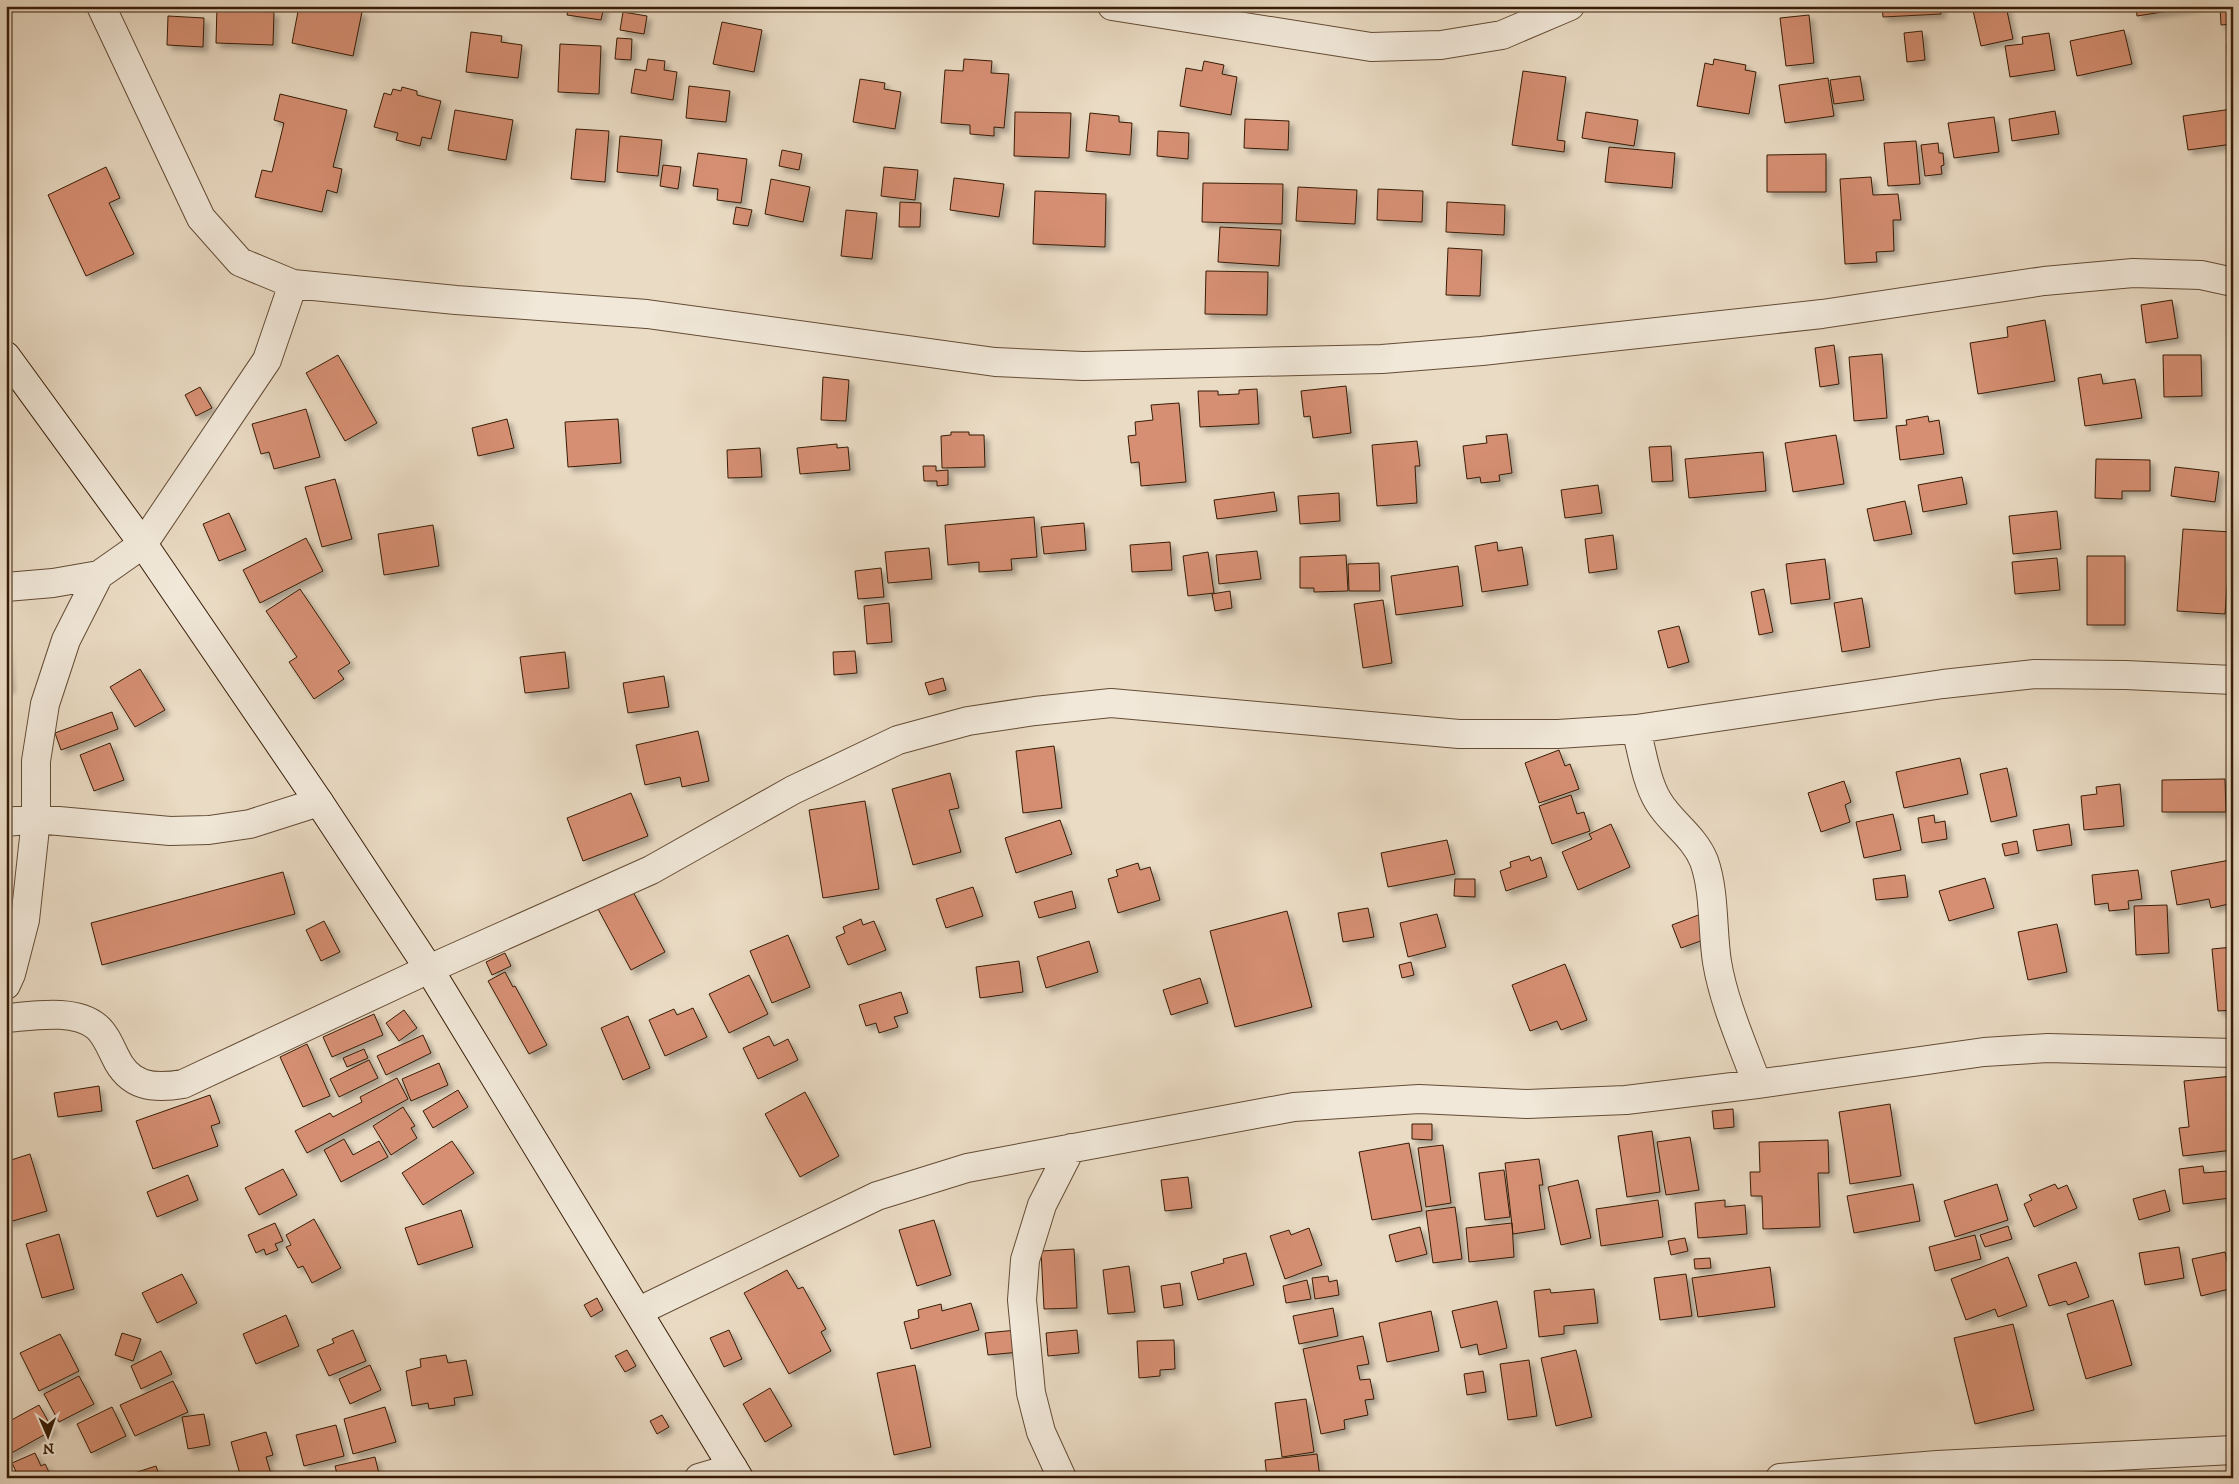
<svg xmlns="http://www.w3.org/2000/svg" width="2239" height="1484" font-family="'IM FELL DW Pica',serif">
<defs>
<filter id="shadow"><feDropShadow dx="4.5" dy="4.5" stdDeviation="2.5" flood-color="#0004"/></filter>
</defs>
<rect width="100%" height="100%" fill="#eadbc4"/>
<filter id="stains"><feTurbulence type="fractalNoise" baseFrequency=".004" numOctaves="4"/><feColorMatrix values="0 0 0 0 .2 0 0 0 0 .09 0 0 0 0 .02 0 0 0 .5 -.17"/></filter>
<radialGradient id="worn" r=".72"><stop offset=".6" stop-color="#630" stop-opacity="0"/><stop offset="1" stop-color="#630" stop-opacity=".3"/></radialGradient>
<path fill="#d68f73" stroke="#371c05" filter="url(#shadow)" d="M217 6H242V11L274 12 273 45 216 43Z
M299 6H333L362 12 353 56 292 43Z
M569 6H604L601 20 567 15Z
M1882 6H1941V14L1883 17Z
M1972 6H2006L2013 39 1981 46Z
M2136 6H2194V7L2137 16Z
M2220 6H2233V24L2221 25Z
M623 12 647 16 644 34 620 30Z
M1809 15 1814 63 1786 66 1780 18Z
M168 16 204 18 203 47 167 45Z
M722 22 762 30 754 72 713 64Z
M2124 30 2132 64 2077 76 2070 41Z
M1922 31 1925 60 1907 62 1904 33Z
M471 32 502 36 501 42 522 45 518 78 466 72Z
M2049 33 2055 70 2010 77 2005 46 2023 44 2022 37Z
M617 38 632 39 631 60 615 59Z
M560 44 601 46 599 94 558 92Z
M2227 45H2233V67H2228Z
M648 59 665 61 664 70 677 72 673 100 631 93 635 69 646 71Z
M964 59 992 61 991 73 1009 74 1004 128 994 127V136L970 134V125L941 123 945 70 963 71Z
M1714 59 1746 65 1745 70 1756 72 1749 114 1697 106 1705 63 1713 65Z
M1204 61 1224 65 1222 74 1237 77 1231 115 1180 106 1186 68 1202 71Z
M1523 71 1566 77 1557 140 1565 141 1564 152 1512 145Z
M1860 76 1864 100 1834 104 1830 80Z
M1828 78 1834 116 1785 123 1779 85Z
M860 79 885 83 884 89 901 92 895 129 853 122Z
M689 86 730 91 726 122 686 118Z
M402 87 417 91V95L441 101 431 139 422 137 420 146 396 140 398 133 374 127 384 93 391 95 393 89 401 91Z
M280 94 347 110 333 167 342 169 337 193 327 190 322 212 255 197 262 170 272 172 284 123 274 120Z
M2232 109 2233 144 2188 150 2183 116Z
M455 110 513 120 506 160 448 150Z
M2055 111 2059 134 2012 141 2009 119Z
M1015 112 1071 113 1069 158 1014 156Z
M1586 112 1638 120 1634 146 1582 138Z
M1090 113 1119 116V122L1132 123 1130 155 1086 151Z
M1994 117 1999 152 1954 158 1948 123Z
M1245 119 1289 121 1288 150 1244 148Z
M576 129 609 131 605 182 571 179Z
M1158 131 1189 133 1188 159 1157 156Z
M620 136 662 140 658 176 617 172Z
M1916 141 1920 184 1888 186 1884 143Z
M1938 143 1939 153H1943L1944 165 1941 166 1942 174 1925 176 1921 145Z
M1609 147 1675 153 1672 188 1605 182Z
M782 150 802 154 799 170 779 166Z
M698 153 747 159 741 203 717 200 718 189 693 186Z
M1826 154V192H1767V155Z
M663 165 681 167 678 189 660 186Z
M106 167 120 198 109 203 134 254 86 276 48 195Z
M884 167 918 170 915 200 881 196Z
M1871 177 1873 195 1898 194 1901 220H1893L1894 251 1876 252 1877 262 1845 264 1840 179Z
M954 178 1004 184 999 217 950 210Z
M771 179 810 187 803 222 765 214Z
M1203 183 1283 184 1282 224 1202 222Z
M1298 187 1357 190 1355 224 1296 221Z
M1378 189 1423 191 1422 222 1377 220Z
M1035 191 1106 194 1105 247 1033 244Z
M900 202 921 203 920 227H899Z
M1447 202 1505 205 1504 235 1446 232Z
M736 207 752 210 748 226 733 224Z
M846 210 877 213 872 259 841 256Z
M1220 227 1281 230 1279 266 1218 262Z
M1448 248 1482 250 1480 296 1446 295Z
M1206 271 1268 272 1267 315 1205 314Z
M2172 300 2178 338 2146 343 2141 305Z
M2045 320 2055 381 1978 394 1970 343 2008 337 2007 327Z
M1834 345 1839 384 1820 387 1815 348Z
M1882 354 1887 418 1854 421 1849 357Z
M338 355 377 423 345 441 306 373Z
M2163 355H2201L2202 396 2164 397Z
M2101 374 2103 384 2135 379 2142 418 2085 426 2078 378Z
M823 377 849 380 846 421 821 420Z
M1346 386 1351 433 1313 438 1310 416 1304 417 1301 391Z
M200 387 212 408 196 416 185 395Z
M1257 389 1259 424 1200 427 1198 391H1218V395L1239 394V390Z
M1179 403 1186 482 1141 486 1139 462 1131 463 1128 436 1136 435 1135 422 1153 420 1151 405Z
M306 409 320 457 274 469 269 452 261 454 252 424Z
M1928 416 1929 422 1939 420 1944 454 1900 460 1896 426 1907 425 1906 420Z
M507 419 514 448 478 456 472 428Z
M618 419 621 463 568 467 565 422Z
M951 432H969V435H984L985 467 942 468 941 436 951 435Z
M1507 434 1512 473 1499 475 1500 481 1481 483 1480 477 1467 479 1463 446 1487 443 1486 436Z
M1836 435 1844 484 1793 492 1785 443Z
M1417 441 1420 466H1415L1417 503 1377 506 1372 445Z
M837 444V448L848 447 850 470 800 474 797 448Z
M1671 446 1673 481 1652 482 1649 447Z
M760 448 762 477 728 478 727 450Z
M1763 452 1766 491 1689 498 1685 459Z
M2096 459 2150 460V491H2122V499L2095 498Z
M923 466H936V471L948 470V485L937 486V481H924Z
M2175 467 2219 472 2215 502 2171 496Z
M1962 477 1967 504 1923 512 1918 485Z
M335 479 352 539 322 547 305 487Z
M1598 485 1602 513 1565 518 1561 490Z
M1274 492 1277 511 1217 519 1214 500Z
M1339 493 1340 521 1300 524 1298 496Z
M1905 501 1912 534 1874 541 1867 509Z
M2057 511 2061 549 2013 554 2009 516Z
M229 513 246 550 219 561 203 524Z
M1034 517 1037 557 1011 559 1012 570 979 572V562L948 565 945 525Z
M1084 523 1086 550 1044 554 1041 527Z
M433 525 439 566 384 575 378 534Z
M2183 529 2231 532 2225 614 2177 611Z
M1613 535 1617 569 1589 573 1585 539Z
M306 538 323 571 260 603 243 570Z
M1170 542 1172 570 1132 572 1130 545Z
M1497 542 1498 551 1522 547 1528 585 1482 592 1475 546Z
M929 548 932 579 888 583 885 552Z
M1257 551 1261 579 1219 584 1216 555Z
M1208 552 1214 593 1188 596 1183 556Z
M1346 555 1348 591 1314 592V588H1300V557Z
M2087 556H2125V625H2087Z
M2057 558 2060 590 2015 594 2012 562Z
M1825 559 1830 599 1791 604 1786 564Z
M1379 563 1380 591H1349L1348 564Z
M1458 566 1463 606 1396 615 1391 576Z
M881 568 884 597 858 599 855 571Z
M300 589 350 663 338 671 344 679 314 699 289 662 297 657 266 611Z
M1764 589 1773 632 1759 635 1751 592Z
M1230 591 1232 608 1215 611 1212 594Z
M1862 598 1870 647 1842 652 1834 603Z
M1383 600 1392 663 1363 668 1354 604Z
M889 603 892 642 867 644 864 606Z
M1679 626 1689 662 1668 668 1658 631Z
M6 648 10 688 6 689Z
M855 651 857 673 834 675 833 652Z
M565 652 569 688 525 693 520 657Z
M140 669 165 710 135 727 110 687Z
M664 676 669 707 628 713 623 683Z
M943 678 946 690 929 695 925 683Z
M112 712 118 729 61 750 55 733Z
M698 731 709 781 682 787 680 777 645 785 636 745Z
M110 743 124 780 94 791 80 755Z
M1054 746 1062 808 1023 813 1016 751Z
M1559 750 1565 766 1570 764 1579 789 1539 803 1525 763Z
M1960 758 1968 794 1904 808 1896 772Z
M2007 768 2017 816 1991 822 1980 774Z
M950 773 959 808 949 810 961 852 913 865 892 789Z
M2225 779 2226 812H2162V780Z
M1844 781 1851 802 1845 805 1850 822 1821 832 1808 793Z
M2120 784 2124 826 2084 830 2081 796 2097 794 2096 787Z
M631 793 648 836 583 861 567 818Z
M1571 795 1577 814 1584 812 1590 831 1552 844 1539 806Z
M865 801 879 889 823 898 809 810Z
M1893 814 1901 850 1864 858 1856 822Z
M1934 815 1935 823 1945 821 1947 839 1922 843 1918 818Z
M1060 820 1072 854 1016 873 1005 838Z
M1611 824 1630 867 1578 890 1562 852 1592 839 1589 834Z
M2069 824 2072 845 2037 851 2033 830Z
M1447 840 1455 874 1388 887 1381 853Z
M2017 841 2019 853 2005 856 2002 844Z
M1529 856 1531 861 1541 857 1547 877 1506 891 1500 871 1511 867 1510 862Z
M2230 860 2233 876V903L2211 908 2209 899 2177 905 2171 871Z
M1138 863 1140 870 1150 867 1160 900 1118 913 1108 879 1118 876 1116 870Z
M2138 870 2142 899 2128 901 2129 909 2109 911 2108 903 2095 905 2092 875Z
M283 872 295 914 102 965 91 923Z
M1905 875 1908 897 1876 900 1873 879Z
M1985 878 1994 908 1949 921 1939 891Z
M1455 879H1475V897L1454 896Z
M973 887 983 916 946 928 936 899Z
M632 890 665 952 631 970 598 909Z
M1072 891 1076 908 1039 918 1034 902Z
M2167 905 2169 953 2136 955 2134 906Z
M1368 908 1374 937 1343 942 1338 913Z
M1287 911 1312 1007 1235 1027 1210 931Z
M1437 914 1446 947 1408 957 1400 923Z
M1701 914 1709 938 1681 948 1672 925Z
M861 919 863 925 874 921 886 950 848 965 836 937 845 933 843 927Z
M324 921 340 952 321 961 306 930Z
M2057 924 2067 972 2028 980 2018 932Z
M788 935 810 987 772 1003 750 951Z
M1089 941 1098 972 1046 988 1037 957Z
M2233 947V1010L2218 1011 2212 949Z
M505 953 511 966 492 975 486 962Z
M1019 961 1023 992 980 998 976 967Z
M1411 962 1414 975 1402 978 1399 965Z
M1565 964 1587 1020 1561 1030 1557 1021 1530 1031 1512 985Z
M505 972 513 987 515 986 547 1045 529 1054 488 981Z
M749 975 768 1014 729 1033 709 994Z
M1200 978 1208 1003 1171 1015 1163 990Z
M901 992 908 1013 894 1017 898 1027 879 1033 876 1023 866 1026 859 1005Z
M693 1008 707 1037 665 1056 649 1020 674 1009 677 1015Z
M404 1010 417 1028 399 1041 386 1023Z
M374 1014 383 1035 332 1057 323 1037Z
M628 1016 650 1068 623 1080 601 1028Z
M423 1035 431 1053 386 1075 377 1056Z
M769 1036 774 1046 788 1039 798 1060 758 1079 743 1048Z
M307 1044 330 1096 303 1107 280 1057Z
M364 1049 368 1058 347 1067 343 1058Z
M369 1060 378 1078 339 1097 330 1079Z
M439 1063 448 1085 411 1101 402 1079Z
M2232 1076 2233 1150 2183 1156 2179 1128 2189 1127 2184 1081Z
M397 1078 408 1099 307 1153 295 1131 330 1113 333 1117 362 1102 360 1097Z
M99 1086 102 1111 58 1117 54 1093Z
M458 1090 468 1107 433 1128 423 1111Z
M805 1092 839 1156 800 1177 765 1114Z
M210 1095 220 1123 211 1126 218 1146 153 1169 136 1121Z
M1890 1104 1901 1176 1850 1184 1839 1112Z
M403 1107 415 1126 411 1128 417 1138 391 1155 373 1126Z
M1733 1109 1734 1127 1714 1129 1712 1111Z
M1412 1124H1432V1140L1412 1139Z
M1652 1131 1660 1192 1627 1197 1618 1136Z
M1690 1137 1699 1190 1666 1195 1657 1142Z
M344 1139 353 1155 379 1141 388 1157 341 1182 324 1150Z
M1828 1140 1829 1173H1818L1820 1227 1763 1229 1762 1196H1751L1750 1172H1760L1759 1142Z
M452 1141 474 1173 423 1205 402 1173Z
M1409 1143 1422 1211 1372 1220 1359 1152Z
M1443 1145 1451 1203 1426 1207 1418 1148Z
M30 1154 47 1211 6 1223V1156L8 1161Z
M1539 1159 1543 1185H1539L1545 1229 1513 1234 1505 1163Z
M2203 1166 2204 1173 2227 1171 2230 1198 2183 1204 2179 1169Z
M283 1169 297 1195 259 1215 245 1188Z
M1504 1170 1510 1217 1485 1220 1479 1173Z
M188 1175 198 1200 157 1217 147 1192Z
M1188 1177 1192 1208 1165 1211 1161 1180Z
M1578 1180 1591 1238 1561 1245 1548 1187Z
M1913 1184 1920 1221 1854 1233 1847 1196Z
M1997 1184 2008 1220 1955 1237 1944 1201Z
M2055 1184 2058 1189 2067 1185 2077 1208 2034 1227 2024 1204 2032 1200 2029 1195Z
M2165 1190 2170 1211 2139 1220 2133 1199Z
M1658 1200 1663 1237 1601 1246 1596 1209Z
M1725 1200V1207L1745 1205 1747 1234 1698 1238 1695 1203Z
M1455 1207 1462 1259 1433 1263 1426 1211Z
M461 1210 473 1247 418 1265 405 1228Z
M314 1219 341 1268 312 1283 303 1266 298 1268 286 1247 291 1245 286 1235Z
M934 1220 951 1275 917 1286 899 1230Z
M275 1223 283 1241 275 1244 278 1250 266 1255 264 1249 256 1253 248 1235Z
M1512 1223 1514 1257 1469 1262 1466 1228Z
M2008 1226 2012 1239 1985 1247 1980 1235Z
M1420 1227 1427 1254 1396 1262 1389 1235Z
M1309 1228 1322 1265 1285 1279 1270 1236 1289 1230 1291 1235Z
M59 1234 74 1289 42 1298 26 1244Z
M1975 1235 1981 1259 1935 1271 1929 1247Z
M1685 1238 1688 1251 1671 1255 1668 1241Z
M2179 1247 2184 1278 2145 1285 2139 1253Z
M1074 1249 1077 1308 1044 1309 1041 1251Z
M2225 1252 2233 1288 2201 1296 2192 1259Z
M1246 1253 1254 1285 1198 1300 1191 1272 1224 1263 1223 1259Z
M2008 1257 2027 1306 1998 1317 1995 1309 1966 1320 1951 1279Z
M1710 1258 1711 1268 1695 1269 1694 1259Z
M2076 1262 2089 1297 2068 1305 2066 1301 2049 1306 2038 1275Z
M1129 1266 1135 1312 1108 1314 1103 1270Z
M1770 1267 1775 1307 1698 1317 1692 1278Z
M787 1270 798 1289 803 1287 826 1329 821 1332 831 1351 789 1374 744 1293Z
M182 1274 197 1303 157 1323 142 1293Z
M1686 1274 1692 1316 1660 1320 1654 1278Z
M1328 1276 1329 1282 1337 1280 1339 1295 1315 1299 1312 1278Z
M1307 1280 1311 1299 1286 1303 1283 1286Z
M1180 1283 1183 1305 1164 1308 1161 1286Z
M1550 1289 1551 1293 1594 1289 1598 1323 1564 1326V1334L1539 1337 1534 1291Z
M597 1298 603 1310 591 1317 584 1305Z
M2113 1300 2132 1365 2086 1379 2067 1314Z
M1497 1301 1507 1348 1479 1355 1477 1344 1461 1348 1452 1311Z
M971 1303 979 1330 911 1349 904 1322 919 1318 918 1310 941 1304 942 1311Z
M1333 1308 1338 1336 1299 1344 1293 1316Z
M1431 1311 1439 1351 1387 1362 1379 1323Z
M286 1315 299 1346 256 1364 243 1334Z
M2013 1324 2034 1410 1975 1424 1954 1338Z
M353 1330 366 1361 329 1376 317 1350 334 1343 332 1339Z
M729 1330 742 1359 724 1367 710 1338Z
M1017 1330 1020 1352 988 1355 985 1333Z
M1077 1330 1079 1353 1048 1356 1046 1333Z
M122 1333 141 1339 133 1361 115 1355Z
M60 1334 79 1371 39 1391 20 1353Z
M1363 1336 1369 1364 1357 1366 1360 1380 1370 1379 1374 1399 1365 1400 1368 1415 1344 1420 1345 1429 1321 1434 1303 1349Z
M1174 1340 1175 1369 1160 1370V1376L1139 1378 1137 1341Z
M627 1350 636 1366 625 1372 615 1356Z
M1576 1350 1592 1417 1556 1426 1541 1358Z
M161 1351 172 1374 141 1389 131 1366Z
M446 1355 448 1363 466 1360 473 1395 454 1398 455 1405 429 1409 428 1403 412 1406 406 1371 421 1367 420 1359Z
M1529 1360 1537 1416 1508 1420 1500 1364Z
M370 1365 381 1390 350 1404 339 1379Z
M915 1365 931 1447 894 1455 877 1373Z
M1483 1371 1486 1392 1467 1395 1464 1374Z
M79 1376 94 1404 59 1422 44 1394Z
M173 1381 188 1412 135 1436 120 1405Z
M770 1388 792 1426 765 1442 743 1404Z
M1306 1399 1314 1452 1282 1457 1275 1403Z
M39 1405 53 1430 6 1456V1423Z
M112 1407 126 1436 91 1453 77 1424Z
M385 1407 396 1442 353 1454 344 1419Z
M204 1414 210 1445 188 1449 182 1417Z
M662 1415 669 1427 657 1434 650 1421Z
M336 1425 344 1456 304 1466 296 1435Z
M266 1432 273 1455 266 1457 271 1474 258 1478H241L231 1442Z
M35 1453 41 1466 45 1464 52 1478H19L12 1463Z
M1317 1454 1320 1478H1267L1265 1460Z
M375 1457 380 1478H338L335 1466Z
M156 1466 160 1478H132L131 1474Z"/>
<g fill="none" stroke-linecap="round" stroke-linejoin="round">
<defs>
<path id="street" d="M101 6 201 218 240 262 293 284 456 300 647 314 995 362 1083 366 1382 359 1482 351 1822 314 2044 281 2133 273 2201 275 2233 282
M1112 6 1371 47 1441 45 1502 35 1570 6
M6 587 53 583 99 575 143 544 267 360 293 284
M1636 729C1642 751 1646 781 1658 801 1671 823 1694 836 1704 861 1715 892 1712 930 1717 962 1724 1004 1743 1045 1757 1084
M6 822 36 819 170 831 209 830 250 824 319 802
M6 985 11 974 25 920 36 819V761L45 704 66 640 99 575
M6 1018C32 1016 75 1008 97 1027 105 1034 110 1046 115 1056 129 1087 153 1089 183 1084L429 969 651 870 793 790 898 740 968 721 1035 711 1111 703 1459 734H1558L1636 729 1943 684 2035 674 2126 675 2233 680
M639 1311 877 1196 967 1168 1294 1107 1419 1099 1527 1104 1626 1100 1757 1084 1984 1052 2048 1048 2233 1053
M699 1478 733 1468
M1062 1478 1041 1432 1031 1393 1022 1300 1025 1260 1042 1205 1071 1148
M1780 1478 1937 1465 2233 1450"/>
<path id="secondary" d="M6 356 143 544 319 802 429 969 739 1478"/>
</defs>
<use href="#street" stroke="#644c35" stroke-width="30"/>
<use href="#secondary" stroke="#371c05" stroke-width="30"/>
<use href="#street" stroke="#f1e8d9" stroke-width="28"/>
<use href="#secondary" stroke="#f1e8d9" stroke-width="28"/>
</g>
<rect width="2239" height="1484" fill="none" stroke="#eadbc4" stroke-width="25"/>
<rect x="8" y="8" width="2224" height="1469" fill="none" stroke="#371c05" stroke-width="2.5"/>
<rect x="12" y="12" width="2214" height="1459" fill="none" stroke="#371c05"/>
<g transform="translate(48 1436) rotate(178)" stroke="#f1e8d9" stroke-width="4" paint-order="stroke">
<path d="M0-4L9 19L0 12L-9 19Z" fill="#371c05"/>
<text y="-8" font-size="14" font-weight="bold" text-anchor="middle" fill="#371c05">N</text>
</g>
<rect width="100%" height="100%" filter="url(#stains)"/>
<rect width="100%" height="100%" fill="url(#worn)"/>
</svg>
